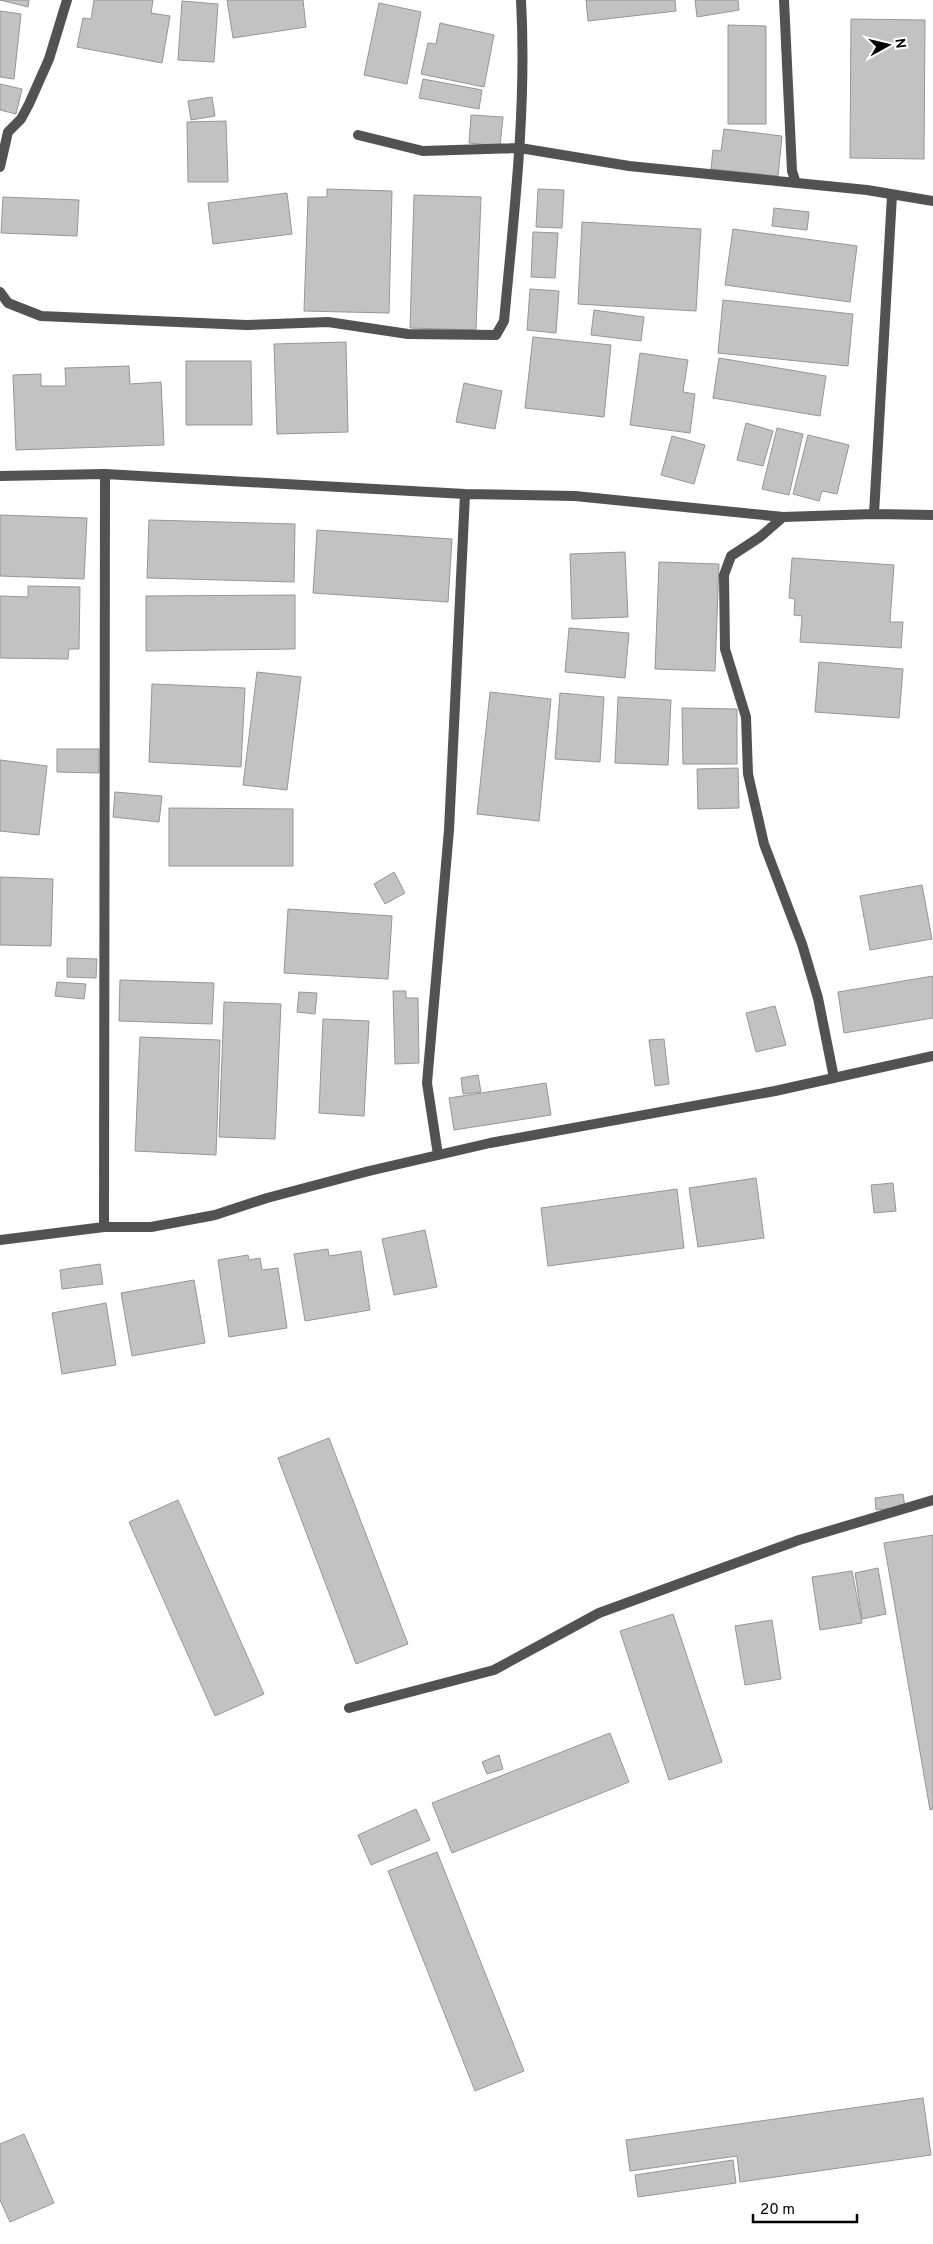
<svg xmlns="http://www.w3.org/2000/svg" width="933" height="2244" font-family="Overpass,sans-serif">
<rect width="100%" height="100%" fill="#fff"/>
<path fill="#c2c2c2" stroke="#969696" d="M0 0H29L28 7Z
M94 0H153L151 13 170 16 162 63 77 47 83 18 91 19Z
M227 0H303L306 27 233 38Z
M586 0H675L676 11 588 21Z
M695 0H738L739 10 697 17Z
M182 1 218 4 214 62 178 60Z
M379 3 421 12 407 84 364 75Z
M0 11 21 14 14 79 0 77Z
M851 19 925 20 924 159 850 158Z
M440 23 494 35 484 87 421 74 428 43 436 44Z
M728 25 766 26V124H728Z
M423 79 482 90 479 109 419 98Z
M0 84 22 89 16 114 0 110Z
M212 97 215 116 191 120 188 101Z
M471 115 503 117 500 146 469 143Z
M226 121 228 182H188L187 122Z
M724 129 782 136 778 176 711 169 713 150 721 151Z
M327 189 392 191 389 313 304 311 308 197H327Z
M538 189 564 190 562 228 536 227Z
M287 193 292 234 213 244 208 203Z
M414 195 481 197 476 330 410 328Z
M3 197 79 200 77 236 1 233Z
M774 208 809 212 807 230 772 226Z
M582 222 701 229 696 311 578 304Z
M733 229 857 246 850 302 725 285Z
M533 232 558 233 555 278 531 277Z
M530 289 559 291 556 333 527 330Z
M723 300 853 314 848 366 718 353Z
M594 310 644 317 641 341 591 335Z
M533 337 611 345 604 417 525 408Z
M346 342 348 432 277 434 274 344Z
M640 353 688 360 683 392 695 394 690 433 630 425Z
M719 358 826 376 820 416 713 398Z
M186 361H251L252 425H186Z
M129 366 130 384 161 382 164 445 16 450 13 375 41 374V386H66L65 368Z
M464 383 502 391 495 429 456 422Z
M746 423 773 431 763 466 737 460Z
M777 428 803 434 789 495 762 489Z
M808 435 849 445 837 494 822 491 819 501 793 494Z
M672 436 705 445 694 484 661 475Z
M0 515 87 518 84 579 0 576Z
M149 520 295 524 294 582 147 578Z
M317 530 452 539 448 602 313 593Z
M625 552 628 617 572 619 570 554Z
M792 558 894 565 890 622H903L901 648 800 642 802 616 794 615 795 599 789 598Z
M659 562 719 564 715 671 655 669Z
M28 586 80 587 79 649H69L68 659 0 658V596L28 597Z
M295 595V649L146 651V596Z
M569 628 629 633 625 678 565 672Z
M819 662 903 669 899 718 815 712Z
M257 672 301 677 287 790 243 785Z
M152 684 245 688 241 767 149 762Z
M490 692 551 699 539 821 477 814Z
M560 693 604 697 600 762 555 759Z
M618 697 671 700 668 765 615 763Z
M682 708 737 709V764H683Z
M57 749H99V773L57 772Z
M0 760 47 766 39 835 0 831Z
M738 768 739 808 698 809 697 769Z
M115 792 162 796 159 822 113 817Z
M169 808 293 809V866H169Z
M394 872 405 893 385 904 374 884Z
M0 877 53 879 51 946 0 945Z
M922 885 932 939 870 950 860 896Z
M288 909 392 916 388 979 284 973Z
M67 958 97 959 96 978 67 977Z
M933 976V1018L844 1033 838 992Z
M120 980 214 983 212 1024 119 1021Z
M57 982 86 984 84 999 55 996Z
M393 991H406V998H418L419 1063 395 1064Z
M299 992 317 993 315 1014 297 1012Z
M224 1002 281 1004 275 1139 219 1137Z
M775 1006 786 1045 756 1052 746 1013Z
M323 1019 369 1021 364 1116 319 1113Z
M140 1037 220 1040 216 1155 135 1151Z
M664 1039 669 1084 655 1086 649 1040Z
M478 1075 481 1092 463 1094 461 1078Z
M546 1083 551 1115 454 1130 449 1098Z
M756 1178 764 1238 698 1247 689 1188Z
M893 1183 896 1211 874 1213 871 1185Z
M677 1189 684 1248 548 1266 541 1208Z
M425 1230 437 1287 394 1295 382 1239Z
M328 1249 329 1256 361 1251 370 1310 305 1321 294 1254Z
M248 1255 249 1260 260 1258 262 1270 278 1268 287 1328 229 1337 218 1260Z
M100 1264 103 1284 62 1289 60 1270Z
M194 1280 205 1343 132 1356 121 1293Z
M106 1303 116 1365 62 1374 52 1313Z
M329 1438 408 1644 356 1664 278 1458Z
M903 1494 905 1507 876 1510 875 1498Z
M178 1500 264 1694 215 1716 129 1522Z
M933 1535V1809L930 1810 884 1543Z
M878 1568 886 1614 862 1619 855 1573Z
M852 1571 862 1623 820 1630 812 1577Z
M673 1614 722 1762 669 1780 620 1631Z
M772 1620 781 1679 745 1685 735 1626Z
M610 1733 629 1782 452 1853 432 1803Z
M499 1755 503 1769 487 1774 482 1762Z
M416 1809 430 1840 371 1865 358 1835Z
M437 1852 524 2071 475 2091 388 1871Z
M923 2098 931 2155 740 2182 737 2156 630 2171 626 2140Z
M24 2134 54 2203 10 2222 0 2200V2144Z
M733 2160 736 2183 638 2197 635 2175Z"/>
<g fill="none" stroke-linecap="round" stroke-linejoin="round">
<path stroke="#525252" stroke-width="10" d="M784 0 792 171 796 183
M358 135 423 151 520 148 629 166 867 190 933 201
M0 167 8 132 21 119 29 104 49 59 67 0
M0 292 8 303 41 316 246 325 328 322 408 334 496 335 504 321C514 214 527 107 521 0
M0 476 105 474 465 494 575 496 783 517 874 514 933 515
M874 514 892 195
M783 517 760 537 731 556 724 575 725 649 746 717 748 774 764 844 802 944 818 998 834 1078
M438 1155 427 1083 449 830 465 494
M104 1227 105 474
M0 1240 104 1227H151L215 1215 267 1198 369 1171 490 1143 775 1091 933 1056
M349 1708 494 1670 599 1613 799 1540 933 1500"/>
</g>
<g transform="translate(888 45) rotate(82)" stroke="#ffffff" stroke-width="4" paint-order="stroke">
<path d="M0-4L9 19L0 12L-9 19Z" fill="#000000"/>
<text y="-8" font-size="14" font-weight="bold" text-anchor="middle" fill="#000000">N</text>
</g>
<path d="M753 2214v8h104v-8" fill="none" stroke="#000000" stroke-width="2.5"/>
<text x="760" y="2214" font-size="15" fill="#000000" stroke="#ffffff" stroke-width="4" paint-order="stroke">20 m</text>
</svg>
